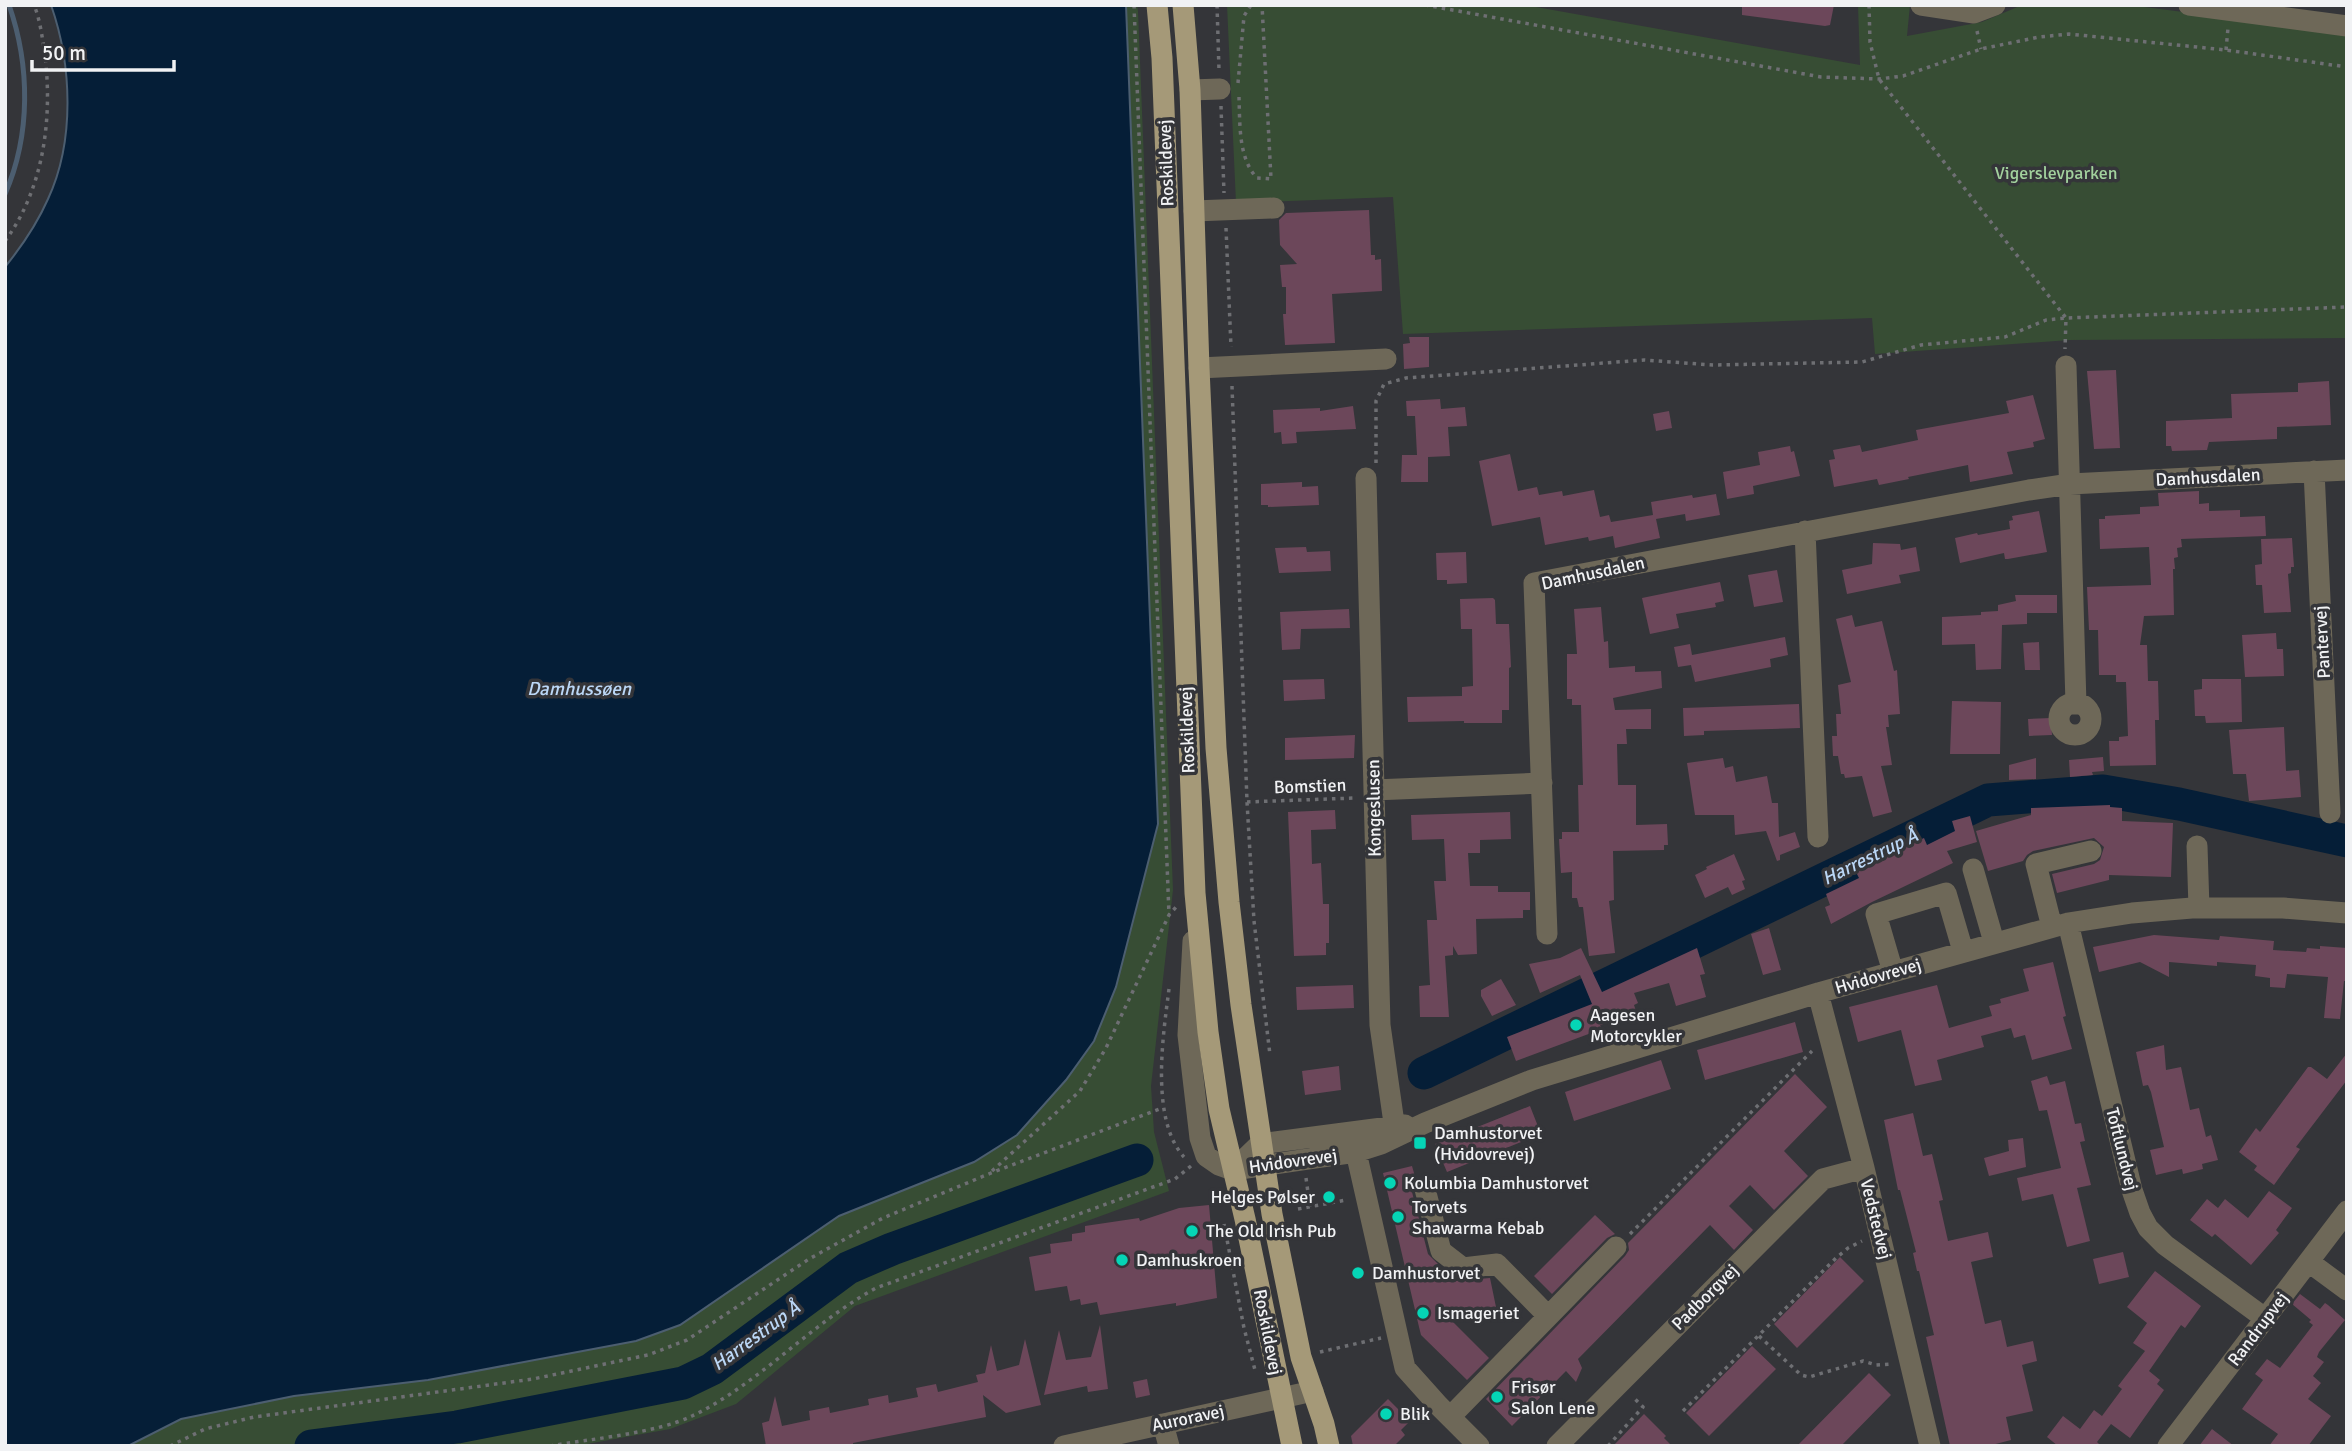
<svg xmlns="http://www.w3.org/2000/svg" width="2352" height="1451" font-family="Signika,sans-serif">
<rect width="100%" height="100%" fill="#343539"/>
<path fill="#374d34" d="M1126 5H1137L1138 11 1173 890 1151 1086 1154 1132 1169 1191 855 1306 736 1404 670 1429 576 1446H128L181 1419 294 1396 428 1380 636 1341 680 1325 839 1216 974 1162 1017 1135 1066 1080 1094 1041 1116 987Z
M1227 5H1525L1860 65 1858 5H1910L1907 36 1982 22 2022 5H2129L2347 33V338L2070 340 1875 354 1872 318 1403 334 1393 197 1236 203Z"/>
<path fill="#051e37" stroke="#4c5e70" stroke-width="2" d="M51 5H1126L1158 824 1116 987 1094 1041 1066 1080 1017 1135 974 1162 839 1216 680 1325 636 1341 428 1380 294 1396 181 1419 128 1446H5V267C22 246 37 224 48 199 75 141 72 65 51 5Z"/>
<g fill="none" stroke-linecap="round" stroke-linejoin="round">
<path stroke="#4c5e70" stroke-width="5" d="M5 194C31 135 30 65 9 5"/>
<path stroke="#051e37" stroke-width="33" d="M1424 1073 1988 800 2103 791 2179 804 2347 841
M311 1446 457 1427 683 1383 712 1369 848 1268 892 1249 1137 1160"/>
</g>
<path fill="#6c475a" d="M1742 5H1834L1830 25 1825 26 1742 15Z
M1369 210 1371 255H1375V260L1381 259 1382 291 1332 294 1335 343 1285 345 1283 314H1286V287H1282L1280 265 1297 264 1280 245 1279 220 1286 213Z
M1409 337H1429V367L1404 369 1403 344 1410 343Z
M2116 370 2120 448 2094 449 2087 371Z
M2329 381 2331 425 2277 427V439L2209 442 2207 450 2172 451 2171 446H2166V421L2232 418 2231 394 2298 392V383Z
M2033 395 2045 439 2033 442 2034 447 2007 452 2013 474 1970 482 1968 465 1908 477 1909 479 1879 485 1877 479 1834 487 1829 460 1835 459 1833 450 1860 445 1862 452 1918 440 1916 430 2009 413 2006 401Z
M1440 399 1441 409 1465 407 1467 426 1448 427 1450 456 1428 457V482H1401L1402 455H1417L1415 416H1407L1406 401Z
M1353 406 1356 429 1296 432 1297 443 1282 444 1281 432 1274 433 1273 410 1320 408V411Z
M1669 411 1672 428 1656 431 1653 414Z
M1790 446 1791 452 1794 451 1800 476 1753 486 1754 494 1727 499 1723 472 1760 465 1758 452Z
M1510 454 1518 491 1537 487 1539 495 1562 491 1563 496 1594 490 1600 517 1609 515 1611 522 1653 515 1651 502 1692 495 1693 498 1716 494 1720 515 1686 521 1685 514 1656 519 1660 538 1615 548 1613 536 1589 541 1588 537 1545 545 1540 517 1492 526 1479 461Z
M1302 482V487L1318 486 1319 505 1268 507V505H1261V484Z
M2199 491V504L2209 503V511L2240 510V517L2265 516 2266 536 2181 539 2182 547 2177 548 2178 557 2174 558 2175 569H2173L2174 615 2144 616 2140 645H2147L2148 681H2158L2159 720H2155L2156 765 2110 766 2109 741H2119V737L2128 736 2126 682H2116V675H2099L2098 630H2089L2087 587 2151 585 2149 547 2100 549 2099 519H2105V516L2140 514V507L2159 506 2158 493Z
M2039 511 2047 552 2008 559H2005L2004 553 1960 563 1955 538 1977 533 1978 535 2010 529 2009 521 2013 520 2012 516Z
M2292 538 2294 567H2291V573L2288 574 2291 612 2264 613 2262 585H2256L2255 565 2262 564 2261 539Z
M1873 543 1900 544 1901 550 1916 547 1920 571 1899 575 1901 583 1847 594 1842 570 1872 564Z
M1306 547 1307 552 1330 551 1331 571 1279 573 1275 548Z
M1466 552 1467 583 1447 584V580H1437L1436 553Z
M1777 570 1783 602 1754 607 1748 575Z
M1720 582 1724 601 1715 603 1716 607 1676 614 1679 628 1650 634 1642 598Z
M2015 595H2057V613H2027V624L2002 625 2001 669 1976 670 1975 644 1942 645V617L1981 615V612L1998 611V605L2016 601Z
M1493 598 1495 600 1496 624H1509L1511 667 1509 668V710H1502V723H1464V721L1408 722 1407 697 1462 696V687L1473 686 1472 629H1461L1460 599Z
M1601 607 1604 642 1608 641 1609 668 1635 666V672L1661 671 1662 688 1613 698 1615 710 1651 709V729H1626L1627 744H1617L1618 785H1636V825L1667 824 1668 845H1664V850L1613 851 1614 900 1609 901 1615 953 1589 956 1583 907H1579L1577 898H1572V872L1561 873 1559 839H1562V832H1579L1578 785H1583L1581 705H1572V699H1567V654H1577L1574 609Z
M1349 609 1350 628 1301 629 1300 649 1282 650 1280 612Z
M1852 615 1855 627 1882 621 1894 671 1897 670 1900 714 1888 715 1889 727H1886L1892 765 1881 766 1892 812 1873 817 1862 776 1845 778 1844 774H1841L1838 756H1833L1832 736H1837L1836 714H1841L1838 685 1851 682 1836 619Z
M2276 633 2277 649H2283L2284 676 2245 677 2242 635Z
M1785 637 1788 655 1770 659 1771 667 1695 682 1691 665 1678 667 1674 647 1690 644 1692 655Z
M2039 642 2040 670H2025L2023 643Z
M1324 679 1325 699 1284 701 1283 680Z
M2202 679H2241L2242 722 2206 723 2205 716H2195L2194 690 2202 689Z
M1952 701 2001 702 2000 754H1950Z
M1799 704 1800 728 1704 731V735L1684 736 1683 708Z
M2051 718 2052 735 2029 736 2028 719Z
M2284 727 2286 771 2299 770 2301 797 2249 801 2246 774H2233L2229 730Z
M1355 735 1354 758 1285 760V738Z
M2103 757 2104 771 2092 772 2093 775 2070 777 2069 760Z
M1723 758 1725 768 1733 766 1736 782 1767 776 1772 803H1778L1779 837 1795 832 1800 847 1780 855V860L1777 861 1766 831 1735 835 1734 815H1695L1687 763Z
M2036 758V779L2009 780V765Z
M2110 805V807L2122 808V821L2173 823 2171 877 2109 875V880L2057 893 2052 874 2094 864 2100 860 2104 847 2094 838 2033 851 2027 855 2023 861 1988 871 1976 831 2031 815V808Z
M1335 810 1336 829 1311 830 1312 864 1321 863 1323 904H1329V943H1326V955L1294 956 1288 812Z
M1510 812 1511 839 1480 840V853H1468L1470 886H1498V892H1530V910H1523V918L1476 919 1477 954 1458 955 1453 946V955L1445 956 1449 1017H1420L1419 986 1430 985 1427 920H1437L1434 881H1446L1444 839 1412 840 1411 815Z
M1970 816 1977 842 1947 851 1953 863 1872 902 1831 924 1825 907 1830 905 1826 894 1859 878 1856 872 1866 867 1865 865 1924 838 1927 845 1955 831 1952 821Z
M1734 854 1745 880 1742 881 1745 889 1732 895 1728 887 1705 898 1695 875 1707 869 1706 867Z
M1769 928 1781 970 1763 975 1751 934Z
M2154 935 2219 940 2220 936 2274 941 2273 950 2306 952 2307 948 2320 949V946L2347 948V981H2344L2340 1019 2324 1018 2328 977 2287 974 2285 988 2270 987V978L2255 976 2256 965 2217 962V966L2169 962V977L2140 962 2099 972 2093 947Z
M1581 948 1602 992 1697 948 1705 974 1700 975 1706 997 1676 1006 1669 983 1634 993 1638 1003 1634 1005 1637 1014 1600 1025 1602 1029 1516 1061 1507 1037 1592 1004 1580 975 1540 993 1529 964 1560 958Z
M2053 962 2066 1016 2063 1017 2072 1049 2032 1060 2025 1035 2014 1038 2011 1028 1981 1036 1984 1047 1937 1060 1942 1080 1915 1086 1901 1030 1858 1042 1849 1007 1937 985 1949 1028 1992 1016 1989 1006 2001 1003 2000 999 2029 991 2023 969Z
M1501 979 1516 1005 1492 1016 1481 996V990Z
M1353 985 1354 1008 1297 1010 1296 987Z
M1795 1022 1803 1052 1705 1080 1697 1050Z
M2164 1045 2166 1070 2181 1067 2190 1110 2199 1108 2206 1137 2211 1135 2218 1160 2202 1164 2203 1169 2183 1174 2182 1169 2156 1175 2150 1150 2164 1147 2151 1092 2148 1085 2143 1086 2136 1052Z
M2347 1053V1080L2296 1147 2300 1149 2274 1185 2254 1170 2257 1166 2239 1152 2256 1128 2260 1132 2308 1067H2311L2327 1079Z
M1661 1060 1671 1089 1574 1121 1565 1092Z
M1339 1066 1341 1090 1305 1095 1302 1071Z
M1795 1074 1827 1107 1784 1151 1808 1176 1774 1210 1750 1185 1729 1206 1753 1230 1734 1250 1710 1225 1578 1359 1582 1368 1576 1382 1566 1371 1512 1426 1486 1399 1625 1256 1629 1250 1628 1243Z
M2047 1076 2050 1085 2065 1081 2075 1124 2081 1123 2085 1141 2080 1142 2091 1185 2077 1188 2090 1241 2067 1247 2053 1194 2022 1201 2017 1178 2061 1168 2047 1110 2039 1111 2031 1081Z
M1530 1106 1541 1134 1447 1172 1435 1144Z
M1913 1113 1923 1156 1932 1154 1943 1200 1939 1201 1948 1241 1988 1232 1993 1257 1971 1262 1985 1324 2001 1320 2007 1347 2033 1341 2037 1361 2022 1365 2033 1411 2006 1417 2011 1440 1988 1446H1950L1926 1337 1934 1335 1919 1271H1917L1913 1253 1916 1252 1900 1190H1898L1884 1120Z
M2023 1138 2026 1167 1989 1176 1984 1158 2009 1151 2008 1140Z
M1412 1166 1416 1180 1412 1192 1428 1254 1442 1268 1445 1282 1490 1278 1496 1307 1449 1318 1489 1358 1467 1380 1421 1335 1419 1327 1383 1173Z
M2269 1191 2292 1208 2276 1230 2279 1233 2251 1265 2215 1234 2212 1237 2190 1220 2207 1199 2218 1208 2225 1199 2248 1218Z
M1209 1205 1217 1298 1176 1306V1303L1100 1315 1097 1302 1081 1305 1080 1299 1070 1301 1067 1286 1035 1291 1029 1257 1051 1253 1050 1244 1072 1241V1234L1085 1232V1226L1139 1218 1140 1221 1179 1208Z
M1595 1215 1615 1234 1607 1238 1552 1294 1534 1276Z
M2123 1252 2129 1277 2099 1284 2093 1259Z
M1840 1257 1864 1281 1797 1348 1774 1324Z
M2155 1271 2201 1306 2185 1328 2181 1325 2149 1371 2160 1380 2157 1384 2164 1390 2130 1438 2111 1424 2097 1442 2101 1446H2058L2047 1437 2063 1416 2080 1429 2094 1410 2102 1416 2122 1389 2118 1386 2145 1351 2133 1343 2147 1323 2127 1307Z
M2300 1294 2320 1309 2325 1303 2328 1305 2345 1320 2319 1352 2317 1357 2324 1362 2313 1376 2321 1383 2308 1399 2331 1416 2308 1446H2269L2278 1434 2242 1409 2263 1380 2255 1374 2267 1359 2280 1368 2313 1325 2309 1322 2311 1320 2292 1304Z
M1100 1325 1108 1389 1088 1392 1087 1386 1044 1395 1059 1330 1066 1360 1091 1357Z
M1025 1339 1041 1405 1006 1413 983 1395 986 1417 853 1443V1446H766L762 1423 769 1421 775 1396 782 1426 810 1420 809 1411 829 1407 830 1413 869 1405 868 1399 888 1395 889 1403 918 1397 916 1388 936 1384 938 1392 978 1382 976 1375 985 1373 991 1345 997 1371 1019 1365Z
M1752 1346 1776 1369 1709 1436 1686 1413Z
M1869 1373 1891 1395 1841 1446H1797Z
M1147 1379 1150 1395 1136 1398 1133 1382Z
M1388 1399 1410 1421 1401 1430 1405 1435 1394 1446H1353L1351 1436Z
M1644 1414 1666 1436 1664 1438 1672 1446H1613Z
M2212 1429 2234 1446H2199Z"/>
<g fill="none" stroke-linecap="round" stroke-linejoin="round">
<path stroke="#6e6f73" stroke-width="3.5" stroke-dasharray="3.5 5" stroke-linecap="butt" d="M1134 5 1169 915
M1217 5 1219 70
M1425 5 1821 77 1879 79 1903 76 1981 49 2039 37 2069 34 2226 50 2347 67
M1869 5 1870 42 1879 79 2066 318 2065 349
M1977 31 1981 49
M2226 50 2228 28
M1238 83 1244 16 1251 5
M1239 97C1240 123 1238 158 1257 178L1271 179 1262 5
M1221 106 1224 193
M1226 228 1231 347
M5 241C46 186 54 109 43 42 41 30 39 17 34 5
M1232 386 1247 802 1254 921 1270 1055
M1376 463V401L1384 384 1406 378 1644 360 1713 365 1862 362 1921 345 2005 337 2046 320 2066 318 2347 307
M1247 802 1354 798
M1169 989C1163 1036 1150 1119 1184 1157
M992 1171 1080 1091 1106 1048 1169 915 1177 906
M1306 1178 1310 1207
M1298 1209 1346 1200
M1224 1224 1244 1328 1255 1370
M1630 1234 1812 1051
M1759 1336 1801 1375 1809 1377 1863 1361 1876 1365 1891 1364
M1320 1352 1381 1338
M1683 1411 1836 1258 1848 1248 1862 1241
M170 1446 205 1429 254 1417 533 1379 648 1355 687 1340 809 1259 883 1218 991 1173 1162 1108
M550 1446C590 1439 657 1433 692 1416 759 1384 810 1324 876 1288L1175 1179 1191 1166
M1608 1446 1643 1407 1633 1397"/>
<path stroke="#6e6858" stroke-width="21" d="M1921 5 1974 13 1995 5
M2189 5 2347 26
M1190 90 1220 89
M1194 211 1274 208
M2066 366 2076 704
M1199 368 1386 359
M2314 471 2330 813
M1366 478 1380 1025 1396 1137
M1805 531 1818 837
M2059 719a16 16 0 1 1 32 0a16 16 0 1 1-32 0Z
M1374 790 1542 783
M2197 846 2199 908
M1973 869 1994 942
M2068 923 2132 1190 2140 1213 2148 1228 2165 1245 2266 1319
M2052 927 2036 864 2091 851
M1547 934 1534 583 2029 490 2070 484 2347 470
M1193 941 1188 1035 1200 1138 1206 1156 1219 1165 1233 1170 1356 1152 1381 1144 1425 1123 1532 1080 1818 993 2068 923 2132 913 2192 908H2283L2347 913
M1893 972 1876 914 1946 893 1963 951
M1818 993 1864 1168 1930 1446
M1356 1152 1405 1368 1439 1406 1479 1446
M1233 1170 1260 1144 1405 1125
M1425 1189 1441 1251 1463 1268 1497 1264 1548 1316
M2309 1262 2347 1290
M1450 1417 1616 1247
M1163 1424 1169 1446
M1064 1446 1313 1391
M1557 1446 1823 1179 1864 1168
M2168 1446 2347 1211"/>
<path stroke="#a59978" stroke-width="21" d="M1157 5 1162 58 1195 893 1208 1032 1219 1109 1245 1219 1292 1446
M1183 5 1190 90 1199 368 1216 748 1229 902 1241 1005 1272 1214 1301 1357 1324 1424 1329 1446"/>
</g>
<g fill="#05d5b6" stroke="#343539" stroke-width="2.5">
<circle cx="1576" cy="1025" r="7"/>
<rect x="1413" y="1136" width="14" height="14" rx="3.5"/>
<circle cx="1390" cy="1183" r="7"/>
<circle cx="1329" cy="1197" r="7"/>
<circle cx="1398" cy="1217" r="7"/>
<circle cx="1192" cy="1231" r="7"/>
<circle cx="1122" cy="1260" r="7"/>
<circle cx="1358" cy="1273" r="7"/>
<circle cx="1423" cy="1313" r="7"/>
<circle cx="1497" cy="1397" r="7"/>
<circle cx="1386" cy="1414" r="7"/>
</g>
<g text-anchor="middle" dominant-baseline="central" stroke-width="7" stroke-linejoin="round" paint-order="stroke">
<g font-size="18" fill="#f1f2f4" stroke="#343539">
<text transform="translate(1166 163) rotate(-92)">Roskildevej</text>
<text transform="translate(2208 477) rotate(-3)">Damhusdalen</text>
<text transform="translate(1593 573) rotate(-12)">Damhusdalen</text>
<text transform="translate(2322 642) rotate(-93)">Pantervej</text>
<text transform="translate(1187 730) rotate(-92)">Roskildevej</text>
<text transform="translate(1310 786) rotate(-2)">Bomstien</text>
<text transform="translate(1374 808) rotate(-91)">Kongeslusen</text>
<text transform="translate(1878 976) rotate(-16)">Hvidovrevej</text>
<text transform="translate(2122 1149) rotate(76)">Toftlundvej</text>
<text transform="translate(1293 1161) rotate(-8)">Hvidovrevej</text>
<text transform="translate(1876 1219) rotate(76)">Vedstedvej</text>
<text transform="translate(1705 1297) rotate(-45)">Padborgvej</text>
<text transform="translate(2258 1329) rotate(-53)">Randrupvej</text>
<text transform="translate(1268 1332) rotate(79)">Roskildevej</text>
<text transform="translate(1188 1418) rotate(-12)">Auroravej</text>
</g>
<g font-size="18" fill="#a2d19d" stroke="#343539">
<text x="2056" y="173">Vigerslevparken</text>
</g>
<g font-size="18" fill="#f1f2f4" stroke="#343539" text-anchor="start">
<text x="1590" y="1015">Aagesen<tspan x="1590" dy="21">Motorcykler</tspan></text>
<text x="1434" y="1133">Damhustorvet<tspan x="1434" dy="21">(Hvidovrevej)</tspan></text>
<text x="1404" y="1183">Kolumbia Damhustorvet</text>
<text x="1315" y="1197" text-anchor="end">Helges Pølser</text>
<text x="1412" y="1207">Torvets<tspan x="1412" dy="21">Shawarma Kebab</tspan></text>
<text x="1206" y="1231">The Old Irish Pub</text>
<text x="1136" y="1260">Damhuskroen</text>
<text x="1372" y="1273">Damhustorvet</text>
<text x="1437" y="1313">Ismageriet</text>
<text x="1511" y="1387">Frisør<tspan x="1511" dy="21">Salon Lene</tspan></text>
<text x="1400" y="1414">Blik</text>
</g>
<g font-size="19" font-style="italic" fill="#bbd7f6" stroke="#343539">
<text x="579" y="689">Damhussøen</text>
<text transform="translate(1870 857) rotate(-26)">Harrestrup Å</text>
<text transform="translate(756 1336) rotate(-36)">Harrestrup Å</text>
</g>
</g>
<rect width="2352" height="1451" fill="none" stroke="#f1f2f4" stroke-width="14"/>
<path d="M32 60v10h142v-10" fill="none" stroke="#f1f2f4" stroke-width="3.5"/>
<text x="42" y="60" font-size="21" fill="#f1f2f4" stroke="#343539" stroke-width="5" paint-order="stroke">50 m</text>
</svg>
